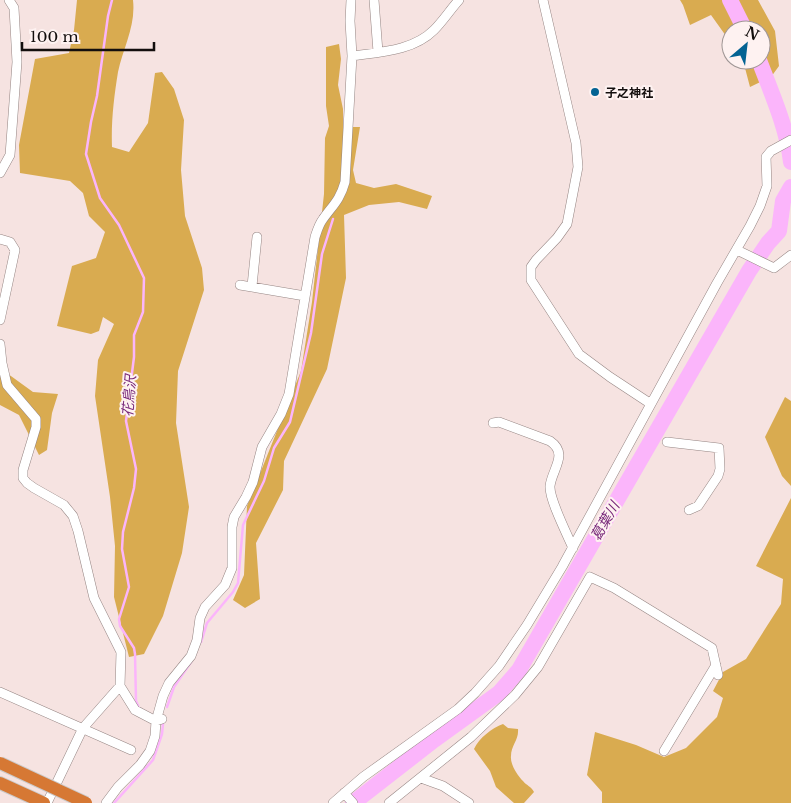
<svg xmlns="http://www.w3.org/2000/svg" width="791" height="803" font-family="'Libre Baskerville','Noto Sans JP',serif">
<rect width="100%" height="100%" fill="#f6e3e1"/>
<path fill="#d9ab50" d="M77 0H133C136 26 123 48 118 72 114 96 111 122 112 147L129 152 148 123 155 73 162 72 174 89 184 120 181 170 185 216 202 268 204 290 178 371 176 423 189 507 182 553 163 616 144 654 129 657 114 597 115 546 110 497 95 396 98 360 114 324 103 317 99 331 91 334 57 326 72 266 96 258 105 232 89 216 83 193 70 181 20 173 19 145 35 59 69 53 74 30Z
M680 0H758L775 31 779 66 771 77 750 87 745 68 741 60H761V30H731V43L711 15 690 25 683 5Z
M339 44 341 59 338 85 343 109V127H360L353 170 356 183 374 188 396 184 432 196 427 209 399 202 369 205 344 215 346 278 327 369 284 461 283 490 256 543 260 599 245 608 233 600 244 575 247 506 301 371 312 302 324 194 325 138 329 126 326 106V47Z
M0 349 4 371 33 392 58 394 52 413 47 450 39 455 19 415 0 405Z
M785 397 791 401V486L782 476 765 437Z
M791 498V803H602V792L587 775 595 732 636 745 664 757 686 748 717 717 723 698 713 691 723 672 746 659 781 604 783 579 756 566Z
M503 724 508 728 518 729C519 740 511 745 511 756 510 764 517 775 523 781 527 786 531 786 534 792L524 803H514L496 787 490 771 474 749C479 738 492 728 503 724Z"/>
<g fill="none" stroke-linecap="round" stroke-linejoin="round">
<path stroke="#fbb5fb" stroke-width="2.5" d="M112 0 108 16 97 96 91 122 86 154 100 198 119 225 144 278 143 312 134 335V357L126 421 136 469 134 488 123 532 122 549 129 587 119 619 120 626 134 648 135 654 136 701 139 708
M201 642 207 623 233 592 238 583 243 525 264 481 274 448 290 422 311 333 322 254 333 219
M167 707 174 687 191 662
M114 803 153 760 162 734 163 724 160 722"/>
<path stroke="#fbb5fb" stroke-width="16" d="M730 0 745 30
M759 60C771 92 787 127 791 162
M353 803 434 740 499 693 519 670 749 271 768 243 779 231 783 201 791 187"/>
<defs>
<path id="minor" d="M374 0 378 52
M543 0 576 143 578 167 567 224 557 238 536 260 531 267V280L579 354 610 377 651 404
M352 56C380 52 413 51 434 30 443 21 450 10 459 0
M0 173 10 155 17 62 14 8 9 0
M0 239 10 242 15 250 0 320
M737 250 774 268 791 255
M240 285 305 296
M252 286 257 237
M0 344 2 363 7 385 36 419V427L23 470V478L27 483 34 488 64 505 73 516 78 531 94 598 121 652 120 686 135 710 156 721 162 719
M493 423 499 422 550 441C569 454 552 469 550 486 549 499 567 534 573 548
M667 442 719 448 720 469 718 476 698 506 689 510
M0 692 131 750
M664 751 716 665
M421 778 443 786 469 803
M344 793 353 803
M47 803 83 728 120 686
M106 803 118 787 140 765 150 751 155 736 156 721 163 696 169 683 191 656 197 640 200 618 205 607 225 585 232 568V527L234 517 246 497 253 482 262 447 281 414 289 394 315 237C317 231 319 224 323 219 333 205 340 200 345 182L352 56 350 21 351 0
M333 803 363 777 458 709 475 693 499 666 527 625 562 567 717 283 750 226 760 206 767 186 766 157 771 151 791 140
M389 803 471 737 515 695 538 667 590 577 614 588 712 648 718 675"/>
<path id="highway" d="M0 783 44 803"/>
</defs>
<use href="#minor" stroke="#958583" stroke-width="10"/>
<use href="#highway" stroke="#cbcaca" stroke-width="14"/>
<use href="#minor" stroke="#fff" stroke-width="9"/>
<use href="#highway" stroke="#d67834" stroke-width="12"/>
<defs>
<path id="highway-bridge" d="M0 763 86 803"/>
</defs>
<use href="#highway-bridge" stroke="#cbcaca" stroke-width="14" stroke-linecap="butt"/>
<use href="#highway-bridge" stroke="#d67834" stroke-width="12"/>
</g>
<circle fill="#046393" stroke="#fef2f1" stroke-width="2" cx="595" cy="92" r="5"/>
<g text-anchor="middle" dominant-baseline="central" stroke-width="4" stroke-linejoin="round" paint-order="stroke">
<g font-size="12" font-weight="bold" fill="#130e0d" stroke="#fef2f1" text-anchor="start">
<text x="605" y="92">子之神社</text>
</g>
<g font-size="14" font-style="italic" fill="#78287a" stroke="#fef2f1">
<text transform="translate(129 396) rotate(-85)">花鳥沢</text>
<text transform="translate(605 521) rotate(-60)">葛葉川</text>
</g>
</g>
<g transform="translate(746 45) rotate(28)"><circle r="24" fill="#fef2f1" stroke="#a09796"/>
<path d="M0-4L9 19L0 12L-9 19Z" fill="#046393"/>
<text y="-8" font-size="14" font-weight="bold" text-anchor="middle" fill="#130e0d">N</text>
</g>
<path d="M22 42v8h132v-8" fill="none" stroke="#130e0d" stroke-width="2.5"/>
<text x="30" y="42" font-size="15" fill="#130e0d" stroke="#fef2f1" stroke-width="4" paint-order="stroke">100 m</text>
</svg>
